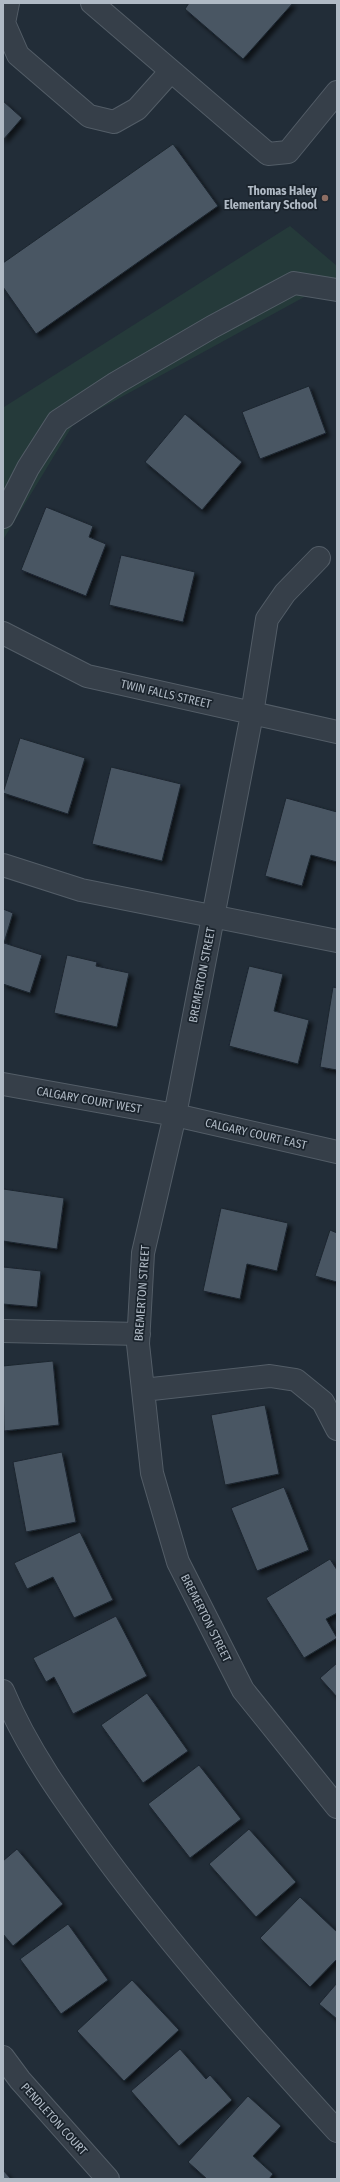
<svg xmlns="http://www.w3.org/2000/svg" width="340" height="2182" font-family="'Fira Sans Condensed',sans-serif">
<defs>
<filter id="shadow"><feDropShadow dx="3.5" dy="3.5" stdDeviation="2" flood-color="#0009"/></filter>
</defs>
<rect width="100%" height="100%" fill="#222d38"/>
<path fill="#253a3a" d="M290 226 337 266V279L74 423 3 540 4 407Z"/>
<path fill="#4a5764" stroke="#1d2630" filter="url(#shadow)" d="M189 3H293L243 59 185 9Z
M3 101 22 118 3 140Z
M173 144 218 206 36 334 3 287V263Z
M309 386 326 433 260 459 242 412Z
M185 414 242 462 202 510 145 462Z
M46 507 93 526 89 537 106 544 86 596 21 570Z
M121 555 195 572 183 622 109 605Z
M20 738 85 758 68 814 3 793Z
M111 767 181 784 162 861 92 844Z
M286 798 337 812V862L311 855 302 886 265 876Z
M3 909 13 913 4 943 42 955 30 993 3 984Z
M67 955 97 962 96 966 129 973 117 1027 54 1013Z
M249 966 283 974 274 1011 309 1020 298 1064 229 1046Z
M333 987 337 988V1070L320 1067Z
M3 1189 64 1198 57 1249 3 1241Z
M221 1208 288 1223 277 1271 247 1264 240 1299 203 1291Z
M330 1230 337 1233V1282L315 1276Z
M3 1267 41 1271 37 1307 3 1304Z
M53 1361 59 1425 4 1431 3 1366Z
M265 1405 279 1474 225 1485 211 1415Z
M62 1452 76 1522 26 1532 13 1462Z
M284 1487 309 1550 257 1571 231 1508Z
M80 1532 113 1600 74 1618 53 1577 27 1589 14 1563Z
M330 1559 337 1570V1613L326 1619 337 1638 304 1658 266 1598Z
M116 1616 147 1676 73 1714 54 1677 46 1682 33 1658Z
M337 1663V1697L320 1678Z
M147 1693 188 1751 143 1783 101 1725Z
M199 1765 241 1819 190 1858 148 1804Z
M249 1829 296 1882 256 1917 209 1864Z
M17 1849 63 1904 13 1946 3 1934V1861Z
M300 1897 337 1932V1959L310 1987 260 1938Z
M68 1924 108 1980 61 2014 20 1959Z
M132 1980 179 2030 124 2081 77 2031Z
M337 1983V2019L319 2004Z
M180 2049 206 2079 210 2075 232 2100 179 2146 131 2091Z
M248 2096 281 2126 253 2156 273 2174 269 2179H207L188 2162Z
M3 2170 11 2179H3Z"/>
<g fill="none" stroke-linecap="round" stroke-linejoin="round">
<defs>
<path id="minor" d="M8 3 4 23 18 55 89 116 114 122 137 109 171 71
M92 3 268 154 288 152 337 92
M3 517 28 468 58 421 116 383 212 327 294 283 337 290
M319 558 285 593 267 619 252 714 175 1115 143 1253 138 1344 152 1473 178 1562 243 1690 337 1807
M3 633 87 676 337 732
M3 865 81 890 337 941
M3 1084 175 1115 337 1152
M3 1331 139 1334
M143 1390 270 1376 296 1380 323 1402 337 1429
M3 1691C27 1749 64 1800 101 1851 173 1949 255 2041 337 2131
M3 2057 20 2080 108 2179"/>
</defs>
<use href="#minor" stroke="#535d67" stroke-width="24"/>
<use href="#minor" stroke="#363f49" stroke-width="22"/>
</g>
<circle fill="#8d6e63" stroke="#1b242d" stroke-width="1.5" cx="325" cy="198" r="4"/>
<g text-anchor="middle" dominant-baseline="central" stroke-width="3.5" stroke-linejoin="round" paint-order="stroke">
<g font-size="12" font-weight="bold" fill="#b0bac5" stroke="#1b242d" text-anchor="end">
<text x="317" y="191">Thomas Haley<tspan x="317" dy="14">Elementary School</tspan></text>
</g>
<g font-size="12" fill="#b0bac5" stroke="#1b242d">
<text transform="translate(166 694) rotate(13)">TWIN FALLS STREET</text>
<text transform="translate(202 975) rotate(-79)">BREMERTON STREET</text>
<text transform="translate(89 1100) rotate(10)">CALGARY COURT WEST</text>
<text transform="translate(256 1134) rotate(13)">CALGARY COURT EAST</text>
<text transform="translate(142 1293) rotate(-86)">BREMERTON STREET</text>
<text transform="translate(206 1618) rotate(63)">BREMERTON STREET</text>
<text transform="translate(54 2119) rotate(48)">PENDLETON COURT</text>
</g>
</g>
<rect width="340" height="2182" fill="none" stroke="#b0bac5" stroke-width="8"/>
</svg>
